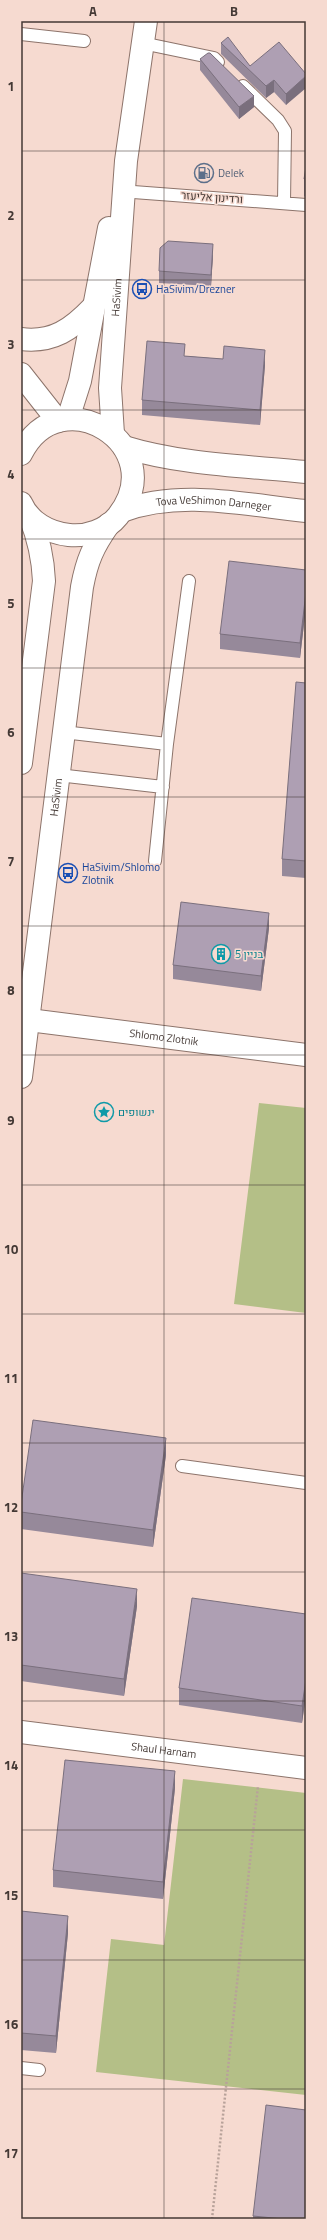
<svg xmlns="http://www.w3.org/2000/svg" width="327" height="2240" font-family="'Titillium Web',Heebo,sans-serif">
<rect width="100%" height="100%" fill="#f6dad0"/>
<path fill="#b4bf87" d="M259 1103 306 1108V1313L234 1304Z
M183 1779 306 1793V2095L96 2072 111 1939 164 1945Z"/>
<g fill="none" stroke-linecap="round" stroke-linejoin="round">
<defs>
<path id="service" d="M21 34 84 41
M142 43 214 58 218 62
M243 86 278 120 285 131 284 202
M120 191 306 205
M63 732 167 744
M58 775 163 787
M155 861 167 744 189 581
M182 1466 306 1483
M21 2068 39 2070"/>
<g id="minor">
<path id="s1" d="M21 1019 306 1055"/>
<path id="s2" d="M21 1732 306 1768"/>
</g>
<g id="tertiary">
<path d="M21 339C53 343 72 329 93 307"/>
<path d="M21 374 58 421"/>
<path d="M68 419 80 381 109 228"/>
<path id="s3" d="M113 434 110 388 126 161 146 21"/>
<path d="M124 447C183 465 246 466 306 472"/>
<path d="M21 454C60 375 173 446 118 516 107 530 86 537 69 535 49 533 29 522 21 503"/>
<path id="s4" d="M122 511C180 489 246 505 306 511"/>
<path d="M21 763 44 581C43 558 39 539 30 517"/>
<path id="s5" d="M21 1077 82 587C87 560 93 547 109 524"/>
</g>
</defs>
<use href="#service" stroke="#8d746b" stroke-width="14"/>
<use href="#minor" stroke="#8d746b" stroke-width="24"/>
<use href="#tertiary" stroke="#8d746b" stroke-width="24"/>
<path stroke="#b8a29a" stroke-width="2.5" stroke-dasharray="2 2" stroke-linecap="butt" d="M212 2219 258 1786"/>
<use href="#service" stroke="#fff" stroke-width="12"/>
<use href="#minor" stroke="#fff" stroke-width="22"/>
<use href="#tertiary" stroke="#fff" stroke-width="22"/>
</g>
<path fill="#96899a" d="M221 43 250 66 306 74 286 105 274 92 266 98 221 54Z
M200 59 254 107 239 119 200 70Z
M306 167V197L304 196V179Z
M213 255 211 286 159 283V271Z
M185 356 223 359 265 365 260 425 142 415V400Z
M306 570V607L300 658 220 649V634Z
M306 683V878L282 876V859Z
M269 928 261 991 173 979V965Z
M166 1455 153 1547 21 1529V1504Z
M21 1573 137 1606 124 1696 21 1681Z
M306 1614V1695L302 1723 179 1705V1688Z
M175 1788 163 1899 53 1887V1870Z
M21 1911 68 1933 56 2053 21 2050Z
M253 2216 306 2219H253Z"/>
<path fill="#7a6f7d" d="M306 76V88L286 105V94Z
M274 80V92L266 98V86Z
M254 96V107L239 119V107Z
M213 244V255L211 286V275Z
M265 350V365L260 425V410Z
M306 592V607L300 658V643Z
M269 913V928L261 991V976Z
M166 1438V1455L153 1547V1530Z
M137 1589V1606L124 1696V1679Z
M306 1679V1695L302 1723V1706Z
M175 1771V1788L163 1899V1882Z
M68 1916V1933L56 2053V2036Z"/>
<path fill="#ae9fb3" stroke="#7a6f7d" d="M228 37 250 66 279 42 306 74V76L286 94 274 80 266 86 221 43Z
M208 53H210L254 96 239 107 200 59Z
M306 167V179H304Z
M168 241 213 244 211 275 159 271 160 248Z
M147 341 185 344 184 356 223 359 224 346 265 350 260 410 142 400Z
M229 561 306 570V592L300 643 220 634Z
M296 682 306 683V861L282 859Z
M181 902 269 913 261 976 173 965Z
M33 1420 166 1438 153 1530 21 1512V1504Z
M21 1573 137 1589 124 1679 21 1665Z
M192 1598 306 1614V1679L302 1706 179 1688Z
M65 1760 175 1771 163 1882 53 1870Z
M21 1911 68 1916 56 2036 21 2033Z
M266 2105 306 2110V2219H283L253 2216Z"/>
<path fill="none" stroke="#443935" stroke-width="1" stroke-opacity="0.55" d="M164 21V2219M21 151H306M21 280H306M21 410H306M21 539H306M21 668H306M21 797H306M21 926H306M21 1055H306M21 1185H306M21 1314H306M21 1443H306M21 1572H306M21 1701H306M21 1830H306M21 1960H306M21 2089H306"/>
<defs>
<symbol id="fuel-ring" viewBox="-11 -11 22 22"><circle r="9.5" fill="#f6dad0" stroke="#5c6f8a" stroke-width="1.5"/><path d="M-5.5-6h7V0h2V4h1.3V-2.5L3-4.5l.8-.8L6-3V5H2.5V1h-1V6h-7ZM-4.2-4.7v3.2H.2V-4.7Z" fill="#5c6f8a"/></symbol>
<symbol id="bus-ring" viewBox="-11 -11 22 22"><circle r="9.5" fill="#f6dad0" stroke="#1a4fb4" stroke-width="1.5"/><path d="M-5-6H5V4H4V6H2V4H-2V6H-4V4H-5ZM-3.5-4V0h7V-4ZM-3.5 1.2v1.5H-2V1.2ZM2 1.2v1.5H3.5V1.2Z" fill="#1a4fb4"/></symbol>
<symbol id="building-ring" viewBox="-11 -11 22 22"><circle r="9.5" fill="#f6dad0" stroke="#0f9aa8" stroke-width="1.5"/><path d="M-4-6H4V6H1V3H-1V6H-4ZM-2.5-4.3h1.7v1.8h-1.7ZM.8-4.3h1.7v1.8H.8ZM-2.5-1h1.7V.8h-1.7ZM.8-1h1.7V.8H.8Z" fill="#0f9aa8"/></symbol>
<symbol id="sight-ring" viewBox="-11 -11 22 22"><circle r="9.5" fill="#f6dad0" stroke="#0f9aa8" stroke-width="1.5"/><path d="M0-6L1.8-2.2L6-1.7L2.9 1.2L3.7 5.4L0 3.3L-3.7 5.4L-2.9 1.2L-6-1.7L-1.8-2.2Z" fill="#0f9aa8"/></symbol>
</defs>
<g fill-rule="evenodd">
<use href="#fuel-ring" x="193" y="162" width="22" height="22"/>
<use href="#bus-ring" x="131" y="278" width="22" height="22"/>
<use href="#bus-ring" x="57" y="862" width="22" height="22"/>
<use href="#building-ring" x="210" y="943" width="22" height="22"/>
<use href="#sight-ring" x="93" y="1101" width="22" height="22"/>
</g>
<g text-anchor="middle" dominant-baseline="central" stroke-width="3" stroke-linejoin="round" paint-order="stroke">
<g font-size="11" fill="#4e5e75" stroke="#f6dad0" text-anchor="start">
<text x="218" y="173">Delek</text>
</g>
<g font-size="11" fill="#443935" stroke="#f6dad0">
<text transform="translate(212 197) rotate(4)">ורדינון אליעזר</text>
<text stroke="none"><textPath href="#s3" startOffset="137">HaSivim</textPath></text>
<text stroke="none"><textPath href="#s4" startOffset="93">Tova VeShimon Darneger</textPath></text>
<text stroke="none"><textPath href="#s5" startOffset="282">HaSivim</textPath></text>
<text stroke="none"><textPath href="#s1" startOffset="144">Shlomo Zlotnik</textPath></text>
<text stroke="none"><textPath href="#s2" startOffset="144">Shaul Harnam</textPath></text>
</g>
<g font-size="11" fill="#164399" stroke="#f6dad0" text-anchor="start">
<text x="156" y="289">HaSivim/Drezner</text>
<text x="82" y="867">HaSivim/Shlomo<tspan x="82" dy="13">Zlotnik</tspan></text>
</g>
<g font-size="11" fill="#0d838f" stroke="#f6dad0" text-anchor="start">
<text x="235" y="954">בניין 5</text>
<text x="118" y="1112">ינשופים</text>
</g>
</g>
<rect width="327" height="2240" fill="none" stroke="#f6dad0" stroke-width="44"/>
<rect x="22" y="22" width="283" height="2196" fill="none" stroke="#443935" stroke-width="1.5"/>
<g font-size="13" text-anchor="middle" font-weight="bold" fill="#443935">
<text x="93" y="16">A</text>
<text x="234" y="16">B</text>
<text x="11" y="91">1</text>
<text x="11" y="220">2</text>
<text x="11" y="349">3</text>
<text x="11" y="479">4</text>
<text x="11" y="608">5</text>
<text x="11" y="737">6</text>
<text x="11" y="866">7</text>
<text x="11" y="995">8</text>
<text x="11" y="1125">9</text>
<text x="11" y="1254">10</text>
<text x="11" y="1383">11</text>
<text x="11" y="1512">12</text>
<text x="11" y="1641">13</text>
<text x="11" y="1770">14</text>
<text x="11" y="1900">15</text>
<text x="11" y="2029">16</text>
<text x="11" y="2158">17</text>
</g>
</svg>
